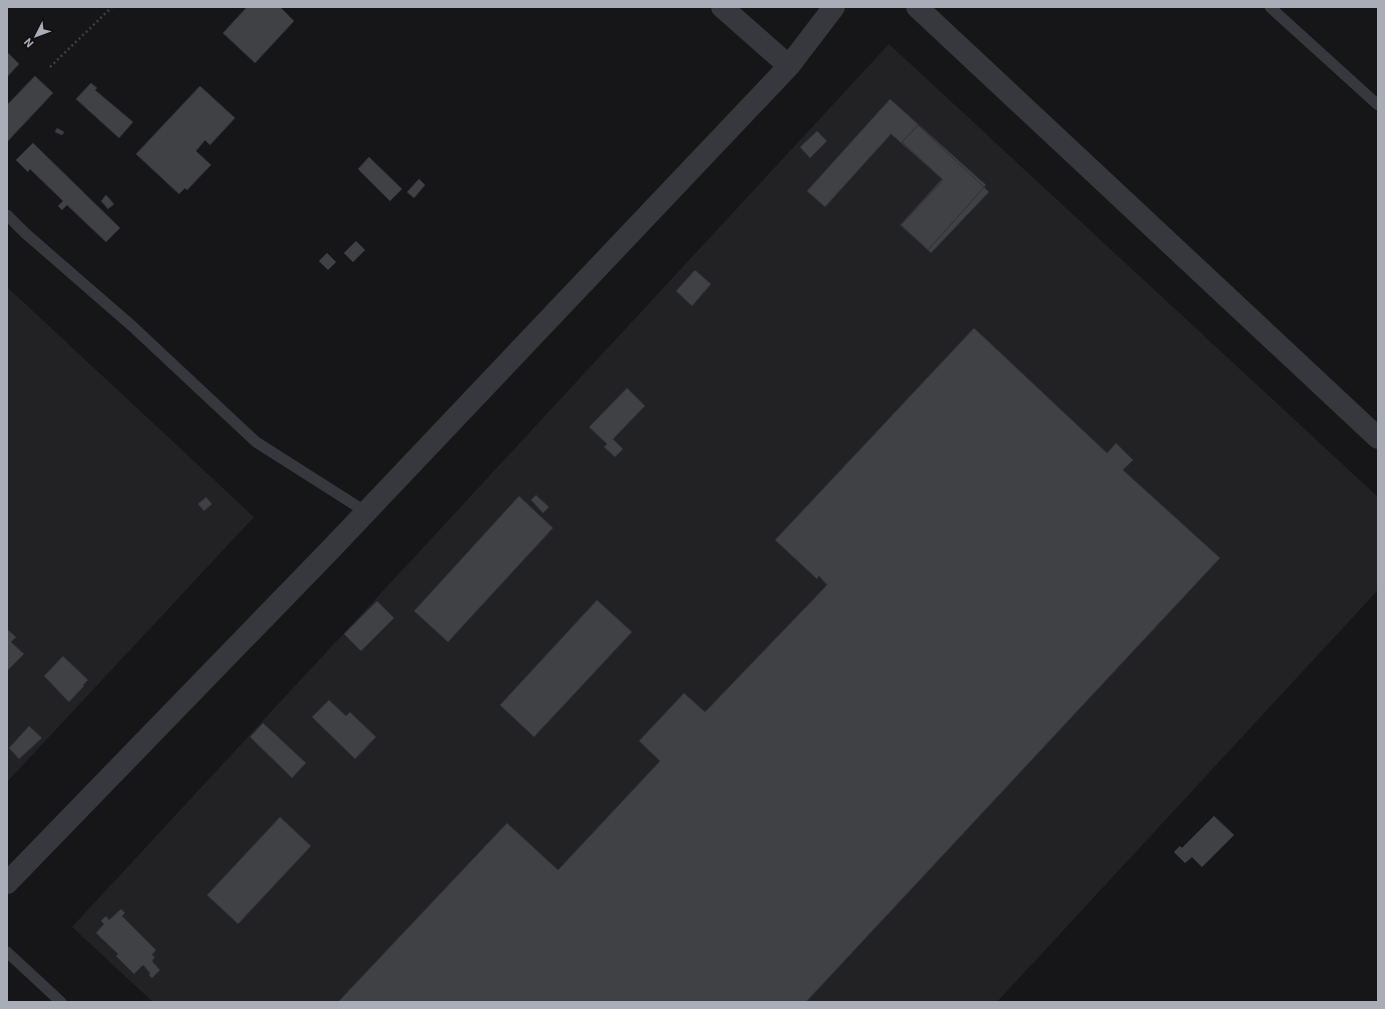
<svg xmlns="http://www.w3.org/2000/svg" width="1385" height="1009" font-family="Roboto,sans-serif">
<rect width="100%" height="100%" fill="#161618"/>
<path fill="#222225" d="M889 44 1378 497V590L997 1002H153L72 927Z
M7 287 254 517 7 782Z"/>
<path fill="#404145" stroke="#303034" d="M247 7H280L294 21 255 63 223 33Z
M7 52 19 64 7 77Z
M35 76 53 93 7 142V105Z
M91 83 97 88 95 90 133 122 119 138 76 99Z
M200 86 235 118 210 145 205 140 196 151 211 165 187 190 185 188 179 194 136 154Z
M890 99 986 185 928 250 900 225 942 179 891 134 825 207 807 191Z
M918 125 989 192 931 253 901 225 943 180 902 142Z
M57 128 64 132 62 135 55 132Z
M817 131 827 141 810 158 800 147Z
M33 143 120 228 106 242 67 205 62 210 58 206 63 201 30 169 28 172 16 160Z
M369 157 402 189 390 201 358 169Z
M419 179 425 185 414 198 407 192Z
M106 195 114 204 108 209 101 201Z
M356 241 365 250 353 262 344 253Z
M327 253 336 262 328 270 319 261Z
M695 270 711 284 692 306 676 291Z
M974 328 1107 453 1116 443 1133 460 1123 470 1220 558 806 1002H338L507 823 558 870 660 761 639 741 684 693 705 712 827 585 819 576 817 579 775 540Z
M627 388 645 406 613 439 623 449 615 457 604 447 607 444 589 427Z
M536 495 549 507 543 513 531 500Z
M519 496 553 528 448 642 414 611Z
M206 497 212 504 204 511 198 504Z
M597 600 632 632 534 737 500 705Z
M377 601 394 618 361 651 344 634Z
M7 629 16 637 11 642 24 654 7 671Z
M63 656 88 680 83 685 84 686 69 702 44 676Z
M329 700 346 716 350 712 376 737 355 759 312 717Z
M263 723 306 763 292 778 250 737Z
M29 726 42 738 19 759 9 748Z
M1214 816 1234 835 1202 867 1192 857 1185 863 1174 852 1180 846 1182 848Z
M280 817 311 846 238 924 207 895Z
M121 909 125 913 122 916 156 950 152 955 155 957 152 961 160 970 152 978 149 975 150 973 143 965 134 974 116 956 118 954 96 933 104 924 101 921 106 916 109 920Z"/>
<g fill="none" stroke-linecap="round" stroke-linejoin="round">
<path stroke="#3d3f44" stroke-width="2.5" stroke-dasharray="2 3" stroke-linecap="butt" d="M50 67 112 7"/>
<path stroke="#37383d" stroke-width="11" d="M1270 7 1378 105
M7 215 25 233 132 326 256 442 366 512
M7 952 61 1002"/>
<path stroke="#37383d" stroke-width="22" d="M722 7 789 66
M917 7 1378 438
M7 883 331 549 789 66 834 7"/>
</g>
<rect width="1385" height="1009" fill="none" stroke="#a8adb8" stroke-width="16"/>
<g transform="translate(36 36) rotate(228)" stroke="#111113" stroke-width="3" paint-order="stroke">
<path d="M0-3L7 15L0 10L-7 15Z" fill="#a8adb8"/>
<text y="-6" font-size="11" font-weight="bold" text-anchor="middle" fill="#a8adb8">N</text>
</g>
</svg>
